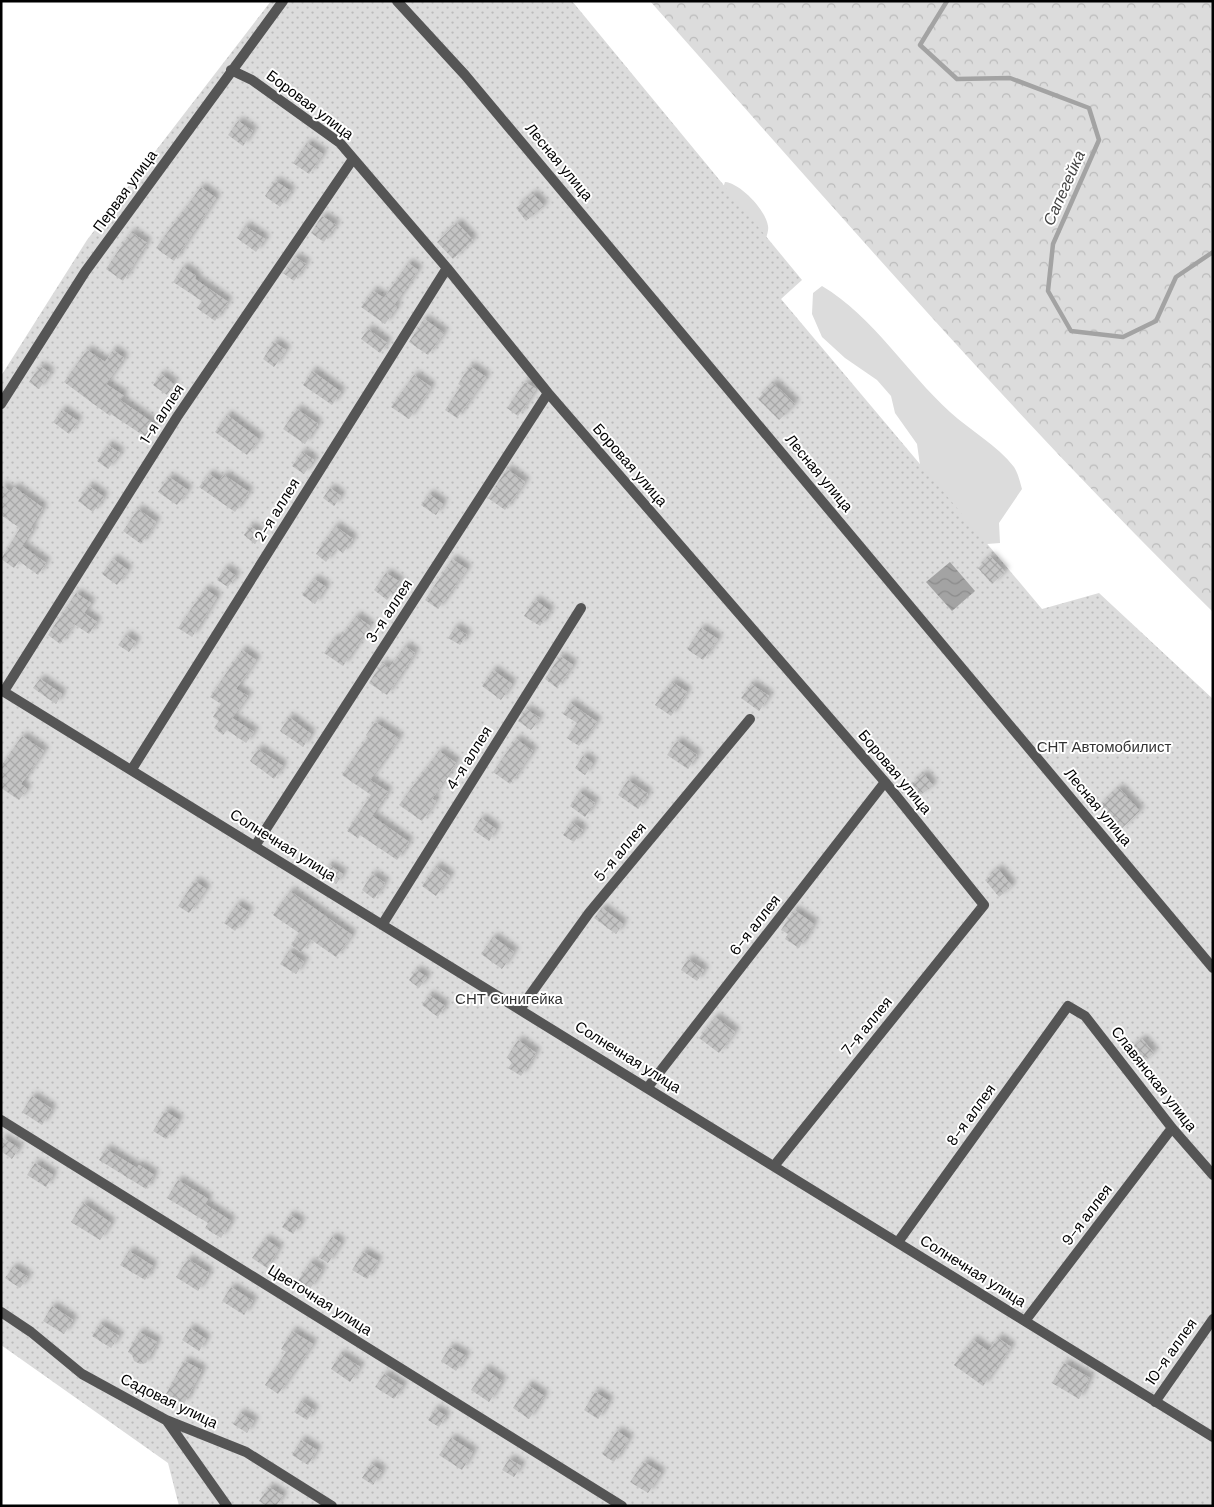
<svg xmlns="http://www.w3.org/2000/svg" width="1214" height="1507" font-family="'DM Sans',sans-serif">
<defs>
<pattern id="forest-crowns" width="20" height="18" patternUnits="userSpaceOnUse" patternTransform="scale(1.25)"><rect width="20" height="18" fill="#dcdcdc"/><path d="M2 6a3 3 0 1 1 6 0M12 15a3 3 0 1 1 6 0" fill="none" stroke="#bbb"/></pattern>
<pattern id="garden-dots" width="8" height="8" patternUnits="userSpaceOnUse" patternTransform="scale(1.25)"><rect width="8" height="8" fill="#dcdcdc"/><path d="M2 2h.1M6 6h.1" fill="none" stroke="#bbb" stroke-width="1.8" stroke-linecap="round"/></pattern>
<pattern id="water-waves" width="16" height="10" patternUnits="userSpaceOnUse" patternTransform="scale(1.25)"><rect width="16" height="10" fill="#a3a3a3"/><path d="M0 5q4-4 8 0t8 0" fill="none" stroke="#8b8b8b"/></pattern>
<pattern id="building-cross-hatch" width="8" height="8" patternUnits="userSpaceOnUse" patternTransform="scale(1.25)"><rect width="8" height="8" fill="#c4c4c4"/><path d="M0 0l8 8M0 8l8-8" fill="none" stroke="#a7a7a7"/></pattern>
<filter id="shadow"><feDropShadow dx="4.5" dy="-4.5" stdDeviation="2.5" flood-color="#0004"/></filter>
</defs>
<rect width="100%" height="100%" fill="#fff"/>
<path fill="#dcdcdc" d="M725 182C740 183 766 210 768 226 769 230 766 238 765 242L720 197Z
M822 286C874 317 906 372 950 412 971 431 997 445 1014 467 1018 473 1020 482 1022 489L999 523 1000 543 974 545 921 472 917 444 895 413 891 396 877 380 845 358 822 337 812 314 813 293Z"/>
<path fill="url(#forest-crowns)" d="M650 1H1213V612C1015 418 834 208 650 1Z"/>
<path fill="url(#garden-dots)" d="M271 1H572L802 280 781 299 1042 609 1099 593 1213 699V1506H179L168 1463 1 1345V376L87 240Z"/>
<path fill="url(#water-waves)" d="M950 562 975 591 952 611 926 582Z"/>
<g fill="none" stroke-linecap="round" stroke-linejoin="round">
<path stroke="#a3a3a3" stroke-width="4.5" d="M947 1 920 45 957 79 1010 78 1089 108 1099 140 1053 244 1048 291 1071 331 1123 337 1156 321 1176 277 1213 252"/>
</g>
<path fill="url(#building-cross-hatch)" filter="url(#shadow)" d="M238 121 253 131 243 146 228 135Z
M307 143 323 154 309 174 293 163Z
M275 181 291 191 280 207 265 196Z
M201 187 216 198 174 261 156 248Z
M533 194 544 206 526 221 516 208Z
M322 216 336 225 324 242 311 233Z
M457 223 473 240 453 259 437 242Z
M245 226 265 239 256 252 237 238Z
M131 232 147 243 123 281 106 269Z
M295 257 306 264 294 281 283 273Z
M408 263 418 270 394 305 397 307 385 324 361 307 373 291 384 298Z
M183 267 196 276 195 279 228 302 215 321 197 308 202 301 173 282Z
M424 319 444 333 428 355 409 342Z
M368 329 387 343 380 353 361 339Z
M274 342 286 350 274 367 263 359Z
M87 350 105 362 113 350 124 358 106 384 124 396 120 400 156 425 147 438 111 414 110 416 64 382Z
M40 366 50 373 39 389 29 382Z
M470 366 486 377 457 418 445 410 461 386 458 384Z
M312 371 341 392 332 405 303 385Z
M161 374 174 384 167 395 153 385Z
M414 375 431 387 409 419 391 407Z
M525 382 536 389 518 416 507 408Z
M773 383 795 404 779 420 758 399Z
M297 409 318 424 305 444 283 429Z
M62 410 78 421 69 434 53 422Z
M227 415 259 439 247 455 215 432Z
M108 445 120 453 108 469 97 461Z
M302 452 314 460 304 474 292 466Z
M507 469 525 482 505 510 488 498Z
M209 474 219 481 224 475 249 492 235 512 199 487Z
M169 477 188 490 177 505 158 492Z
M1 485 11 492 14 487 43 508 31 527 33 529 22 546 46 563 38 575 19 561 14 568 1 559 20 528 1 515Z
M89 486 104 497 93 512 78 501Z
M330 488 341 496 334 506 323 498Z
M429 494 443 504 436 515 421 505Z
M138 509 156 522 141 544 123 531Z
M250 526 262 534 255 544 244 535Z
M335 526 353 539 343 553 336 548 326 562 316 554Z
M990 556 1005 572 992 584 978 568Z
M113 559 128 570 117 585 102 574Z
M452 559 467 569 438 609 425 600Z
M225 568 236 576 228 587 217 580Z
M386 573 400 582 387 600 374 590Z
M314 579 326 587 315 604 302 595Z
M205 589 217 597 192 637 178 628Z
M76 593 91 603 84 613 97 622 89 634 74 624 60 644 48 635Z
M535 600 550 611 540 626 524 616Z
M356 616 370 626 343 666 324 653 335 638 338 641Z
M455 627 467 635 460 645 448 638Z
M701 628 718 639 703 660 687 649Z
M126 635 136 642 129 652 118 645Z
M405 646 415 653 387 695 369 683 382 663 389 668Z
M242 650 256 660 236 689 248 696 232 718 254 732 246 743 227 730 223 735 214 728 219 721 213 717 221 704 210 697Z
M560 656 573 665 557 688 545 679Z
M493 670 512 684 501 700 482 686Z
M40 679 62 694 56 704 33 688Z
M672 682 687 692 671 716 655 705Z
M751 684 769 696 759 711 741 698Z
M570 703 597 722 579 746 567 738 577 723 563 714Z
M526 709 540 718 531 730 518 721Z
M289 717 311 734 303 747 280 731Z
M375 722 399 738 370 780 388 792 372 816 409 842 397 860 360 835 358 838 347 831 371 795 342 775 368 737 366 735Z
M22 736 44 751 21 784 27 789 19 800 1 788V766Z
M516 739 533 751 510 784 493 772Z
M677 741 697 755 688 769 667 755Z
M258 749 283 766 274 779 250 761Z
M439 751 456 763 432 799 436 801 422 821 399 805Z
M583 756 593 763 585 775 575 768Z
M924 774 933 786 919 796 911 784Z
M628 780 648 794 638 809 618 795Z
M1119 788 1140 811 1120 830 1099 807Z
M579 792 595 803 585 817 570 806Z
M481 818 496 829 489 841 473 830Z
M572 822 583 830 574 842 563 835Z
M329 865 343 874 336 884 322 875Z
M436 866 450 876 436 896 422 886Z
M998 869 1012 886 999 897 985 880Z
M372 874 385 883 374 899 362 890Z
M195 881 206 889 189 913 178 906Z
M290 891 352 935 336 957 310 939 301 952 291 945 299 933 273 915Z
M237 904 249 912 235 931 224 923Z
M602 908 623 924 616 934 594 918Z
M794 910 814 924 799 948 785 939 788 934 781 930Z
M493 937 514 952 502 969 481 954Z
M289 951 304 962 296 974 280 964Z
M688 959 704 970 697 981 681 970Z
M416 970 427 977 419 988 409 980Z
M429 995 445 1006 438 1017 422 1005Z
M715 1017 735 1032 719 1053 699 1038Z
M1142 1039 1154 1053 1140 1064 1129 1050Z
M518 1040 536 1053 521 1076 508 1068 512 1063 507 1057Z
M32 1096 52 1109 42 1125 22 1112Z
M165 1111 179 1120 166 1139 153 1131Z
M1 1137 19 1148 12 1159 1 1151Z
M106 1149 137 1168 139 1165 154 1175 146 1189 99 1160Z
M35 1163 53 1175 46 1187 27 1175Z
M178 1180 208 1199 205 1204 231 1221 221 1238 205 1228 208 1223 167 1198Z
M83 1203 111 1223 100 1240 71 1222Z
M290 1215 301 1222 293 1234 282 1227Z
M332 1237 341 1243 328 1263 318 1257Z
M265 1239 279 1248 267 1268 252 1258Z
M129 1251 153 1266 145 1280 120 1265Z
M363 1252 378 1261 367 1279 352 1270Z
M188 1259 209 1273 198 1291 176 1277Z
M310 1262 322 1270 310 1289 298 1281Z
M13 1267 28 1277 20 1288 5 1278Z
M231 1287 253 1301 244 1315 222 1301Z
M52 1306 73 1320 64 1334 43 1321Z
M100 1324 119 1336 111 1348 92 1336Z
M190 1328 206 1339 199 1351 182 1340Z
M292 1331 313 1344 278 1394 265 1385 286 1352 281 1349Z
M139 1332 157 1342 146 1363 140 1364 134 1361 132 1355 128 1352Z
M998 1338 1011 1347 983 1386 954 1365 973 1340 988 1351Z
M450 1347 466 1356 456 1371 441 1361Z
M340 1354 360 1367 350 1382 331 1369Z
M184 1361 202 1370 184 1404 166 1394Z
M1064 1363 1090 1378 1079 1399 1052 1383Z
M485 1369 502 1381 489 1402 471 1390Z
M384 1374 403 1386 394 1399 375 1387Z
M528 1385 544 1396 529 1419 513 1408Z
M595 1392 609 1401 598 1419 584 1410Z
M301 1401 314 1410 307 1420 294 1412Z
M435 1409 446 1416 439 1427 428 1420Z
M240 1413 254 1421 247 1433 233 1424Z
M617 1431 629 1439 614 1462 602 1454Z
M451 1438 473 1452 462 1470 439 1455Z
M301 1440 317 1450 308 1465 292 1455Z
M509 1459 521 1466 514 1477 502 1470Z
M644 1462 661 1473 648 1493 630 1482Z
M371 1464 382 1471 373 1485 362 1478Z
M269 1487 283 1496 276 1506H267L259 1501Z"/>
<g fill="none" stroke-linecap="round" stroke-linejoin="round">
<path stroke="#555" stroke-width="10" d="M397 1 465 75 1213 968
M231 70 252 80 340 143 447 268 548 393 885 782 984 905 774 1166
M1 404 85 272 283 1
M1 690 1213 1437
M4 691 177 417 353 159
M132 769 447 268
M255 846 548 393
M382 925 581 608
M520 1009 589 913 750 719
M648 1087 885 782
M1 1120 622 1506
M898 1242 1068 1006 1085 1016 1172 1128 1213 1175
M1 1312 31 1332 82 1374 166 1420 246 1452 332 1506
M1025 1321 1172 1128
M1155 1402 1213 1319
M167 1421 227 1506"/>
</g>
<g text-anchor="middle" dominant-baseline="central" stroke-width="4" stroke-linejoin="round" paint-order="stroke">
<g font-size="15" fill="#000" stroke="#fff">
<text transform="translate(310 105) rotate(37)">Боровая улица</text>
<text transform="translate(559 162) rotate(50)">Лесная улица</text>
<text transform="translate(125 191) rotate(-54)">Первая улица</text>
<text transform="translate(162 414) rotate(-57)">1-я аллея</text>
<text transform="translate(630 465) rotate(49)">Боровая улица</text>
<text transform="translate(819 473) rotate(50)">Лесная улица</text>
<text transform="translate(277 510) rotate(-58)">2-я аллея</text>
<text transform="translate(389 611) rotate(-57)">3-я аллея</text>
<text transform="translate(469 758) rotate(-58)">4-я аллея</text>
<text transform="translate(895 772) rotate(50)">Боровая улица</text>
<text transform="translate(1098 807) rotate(50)">Лесная улица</text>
<text transform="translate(283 845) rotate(32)">Солнечная улица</text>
<text transform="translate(620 852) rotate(-50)">5-я аллея</text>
<text transform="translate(755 925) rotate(-52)">6-я аллея</text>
<text transform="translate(867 1026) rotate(-51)">7-я аллея</text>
<text transform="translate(628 1057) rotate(32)">Солнечная улица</text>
<text transform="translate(1154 1079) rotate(52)">Славянская улица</text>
<text transform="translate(971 1115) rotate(-54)">8-я аллея</text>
<text transform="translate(1087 1215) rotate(-53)">9-я аллея</text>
<text transform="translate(973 1271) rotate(32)">Солнечная улица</text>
<text transform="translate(320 1300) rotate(32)">Цветочная улица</text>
<text transform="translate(1171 1352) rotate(-55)">10-я аллея</text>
<text transform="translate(169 1401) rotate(26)">Садовая улица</text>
</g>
<g font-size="15" fill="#333" stroke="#fff">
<text x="1104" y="747">СНТ Автомобилист</text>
<text x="509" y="999">СНТ Синигейка</text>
</g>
<g font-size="16" font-style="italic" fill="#444" stroke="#fff">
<text transform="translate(1064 188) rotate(-66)">Сапегейка</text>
</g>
</g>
<rect width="1214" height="1507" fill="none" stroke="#000000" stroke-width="5"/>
</svg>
